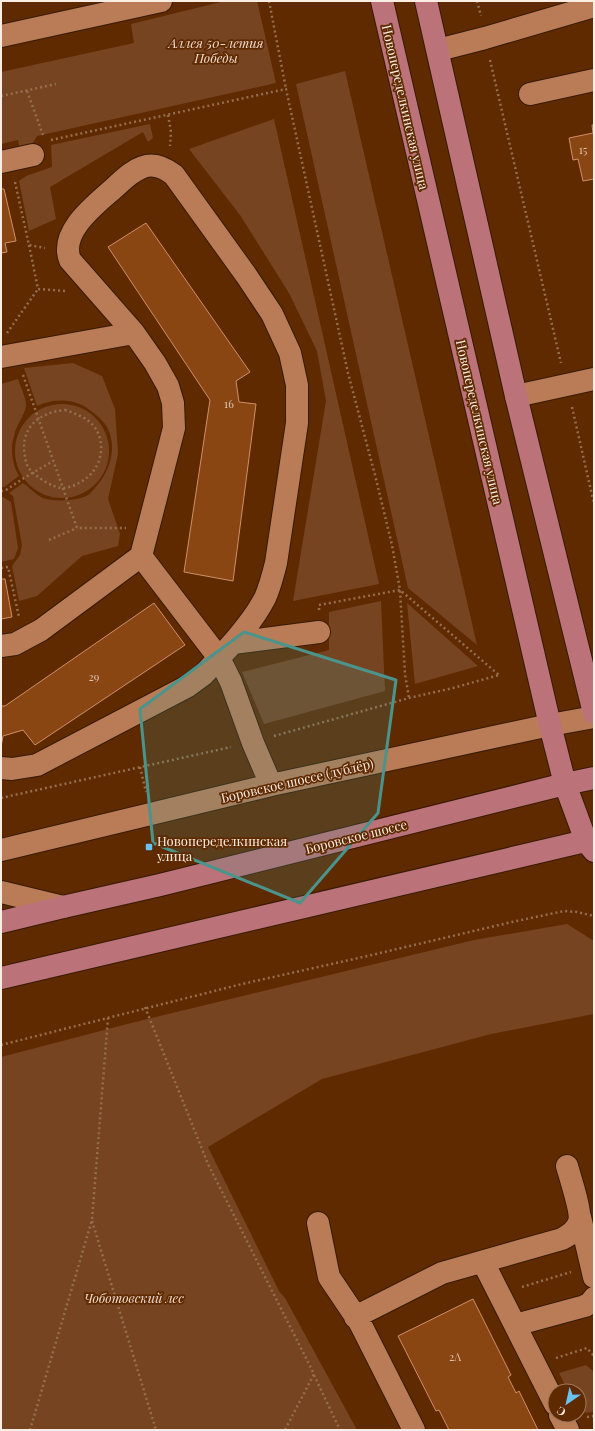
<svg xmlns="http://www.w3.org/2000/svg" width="595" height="1431" font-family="'Playfair Display',serif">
<rect width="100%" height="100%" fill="#5f2a00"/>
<path fill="#774421" d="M225 1H257L276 83 37 136 30 148 20 150 18 140 1 144V72L134 43 131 24Z
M345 71 477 645 408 588 296 84Z
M274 119 379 584 293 601 326 401 317 351 289 293 240 215 189 149Z
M150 124 153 138 148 142 143 132 50 187 56 219 29 231 19 181 26 176 52 167 51 145Z
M73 363 102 376 115 409 118 454 108 499 120 534 118 546 82 556 37 596 19 601 12 566 20 555 22 545 13 496 9 493 23 483C29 487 36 495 43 498 53 502 79 501 88 495 90 494 92 491 94 489 110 472 118 448 107 427 102 419 94 413 87 408 71 398 53 399 37 406L24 368Z
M18 379C20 386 27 400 26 406 24 417 16 425 14 436 10 449 12 464 19 476L4 487H1V384Z
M15 451a47 47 0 1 1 94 0a47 47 0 1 1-94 0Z
M1 497H3L11 502 18 548 14 559 1 562Z
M381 601 385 691 264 724 242 672 329 650V612Z
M407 603 478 666 415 684Z
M567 924 594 941V1014L491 1034 322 1079 208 1147 279 1291 285 1298 357 1430H1V1057L131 1023 474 940Z
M586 1365 594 1372V1412L580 1413 579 1391H568L559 1373Z"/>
<path fill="#894613" stroke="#ce9069" d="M592 125H594V179L583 181 578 159 573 160 569 138 593 133Z
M1 189H4L16 241 5 243 7 252 1 253Z
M146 223 250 372 236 381 239 402 256 404 233 581 184 572 210 400 108 247Z
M1 579H5L12 617 1 619Z
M154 603 185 645 35 745 23 730 3 736 1 747V706H5Z
M473 1299 511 1375 508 1377 516 1393 519 1391 538 1430H449L439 1410 436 1411 398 1336Z"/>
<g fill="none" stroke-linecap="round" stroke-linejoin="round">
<defs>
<path id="minor" d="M1 36 161 1
M438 50 485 38 594 6
M530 94 594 80
M1 162 33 155
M1 357 134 333
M516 396 594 379
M233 643 319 632
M1 646 15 644 41 630 141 556 174 428 173 403 168 386 155 363 134 333 70 260C59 232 95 205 113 189 122 181 131 171 143 167 154 163 165 168 174 175L246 275 272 314 290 353 297 385V423L276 563C273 575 270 587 265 598 253 621 236 640 219 658L231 682 253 743 271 785
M1 768 12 769 37 765 188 686 203 675 219 658 141 556
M1 850 271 785 550 725 594 717
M1 892 63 907
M580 1217 594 1277
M318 1223 329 1277 360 1323 414 1430
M483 1262 555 1404
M355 1317 442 1273 562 1239C569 1235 576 1231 579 1222 582 1213 570 1177 567 1166
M515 1325 585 1306 590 1303 594 1298
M560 1415 568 1430"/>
<path id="major" d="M382 1 550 725 565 784 586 841 594 851
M426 1 516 396 594 713
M1 922 63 907 160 885 565 784 594 778
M1 978 594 839"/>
</defs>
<use href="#minor" stroke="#371a05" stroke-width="24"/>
<use href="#major" stroke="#371a05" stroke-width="24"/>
<path stroke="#956e4f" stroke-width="2.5" stroke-dasharray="2 3" stroke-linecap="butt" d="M269 1 286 89
M477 1 481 16
M490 60 561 363
M27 91 43 135
M1 96 56 84
M168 115 171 132 170 146
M51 140 286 89 348 373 375 475 392 545 400 590 405 674 409 698
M15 182 29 245 45 248
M29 245 38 289 66 291
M7 333 38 289
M23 375 77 528H126
M572 407 594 504
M65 410C74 413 85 417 92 424 106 439 103 463 89 476 82 482 73 487 64 488 54 489 34 476 28 467 25 462 25 455 24 449 23 425 42 412 65 410Z
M1 491 6 490 24 478 53 461
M49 540 77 528
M1 568 8 567 19 617
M319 610V605L400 590 499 675
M274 736 409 698 453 688 499 675
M140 767 146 792
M1 798 231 747
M145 1007 208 1164 314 1374 285 1430
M1 1045 242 984 363 957 512 922 564 911 577 912 594 916
M92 1221 156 1430
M522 1287 571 1272
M556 1358 587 1348 594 1356
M314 1375 340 1430
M587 1417 594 1416
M30 1430 92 1220 108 1018"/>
<use href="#minor" stroke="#b97c56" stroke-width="22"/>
<use href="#major" stroke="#bc7279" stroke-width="22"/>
</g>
<path fill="#4a948c" fill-opacity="0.2" stroke="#4a948c" stroke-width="3" stroke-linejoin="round" d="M244 632 396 680 378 813 300 903 153 843 140 709Z"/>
<rect fill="#69c3f1" stroke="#5f2a00" stroke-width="1.5" x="145" y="843" width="8" height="8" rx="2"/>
<g text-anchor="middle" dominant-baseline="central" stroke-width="3.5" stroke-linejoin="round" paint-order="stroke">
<g font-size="11" fill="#dec3b0">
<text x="583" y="149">15</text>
<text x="229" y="403">16</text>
<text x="94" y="676">29</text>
<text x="455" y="1356">2А</text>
</g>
<g font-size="13" font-style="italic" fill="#f0dcd0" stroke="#5f2a00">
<text x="216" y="42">Аллея 50-летия<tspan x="216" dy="15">Победы</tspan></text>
<text x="134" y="1297">Чоботовский лес</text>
</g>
<g font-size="13" fill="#faede4" stroke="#5f2a00">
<text transform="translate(406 107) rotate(77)">Новопеределкинская улица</text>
<text transform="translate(480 422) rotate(77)">Новопеределкинская улица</text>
<text transform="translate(297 780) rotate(-13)">Боровское шоссе (дублёр)</text>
<text transform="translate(356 836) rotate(-14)">Боровское шоссе</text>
</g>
<g font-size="13" fill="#faede4" stroke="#5f2a00" text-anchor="start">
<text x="157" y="840">Новопеределкинская<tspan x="157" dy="15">улица</tspan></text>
</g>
</g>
<rect width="595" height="1431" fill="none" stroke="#faede4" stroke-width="4"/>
<g transform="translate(567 1403) rotate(214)"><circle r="19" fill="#5f2a00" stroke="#9d785b"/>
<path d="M0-3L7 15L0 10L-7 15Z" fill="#69c3f1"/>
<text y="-6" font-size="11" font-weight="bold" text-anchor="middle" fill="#faede4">С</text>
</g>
</svg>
